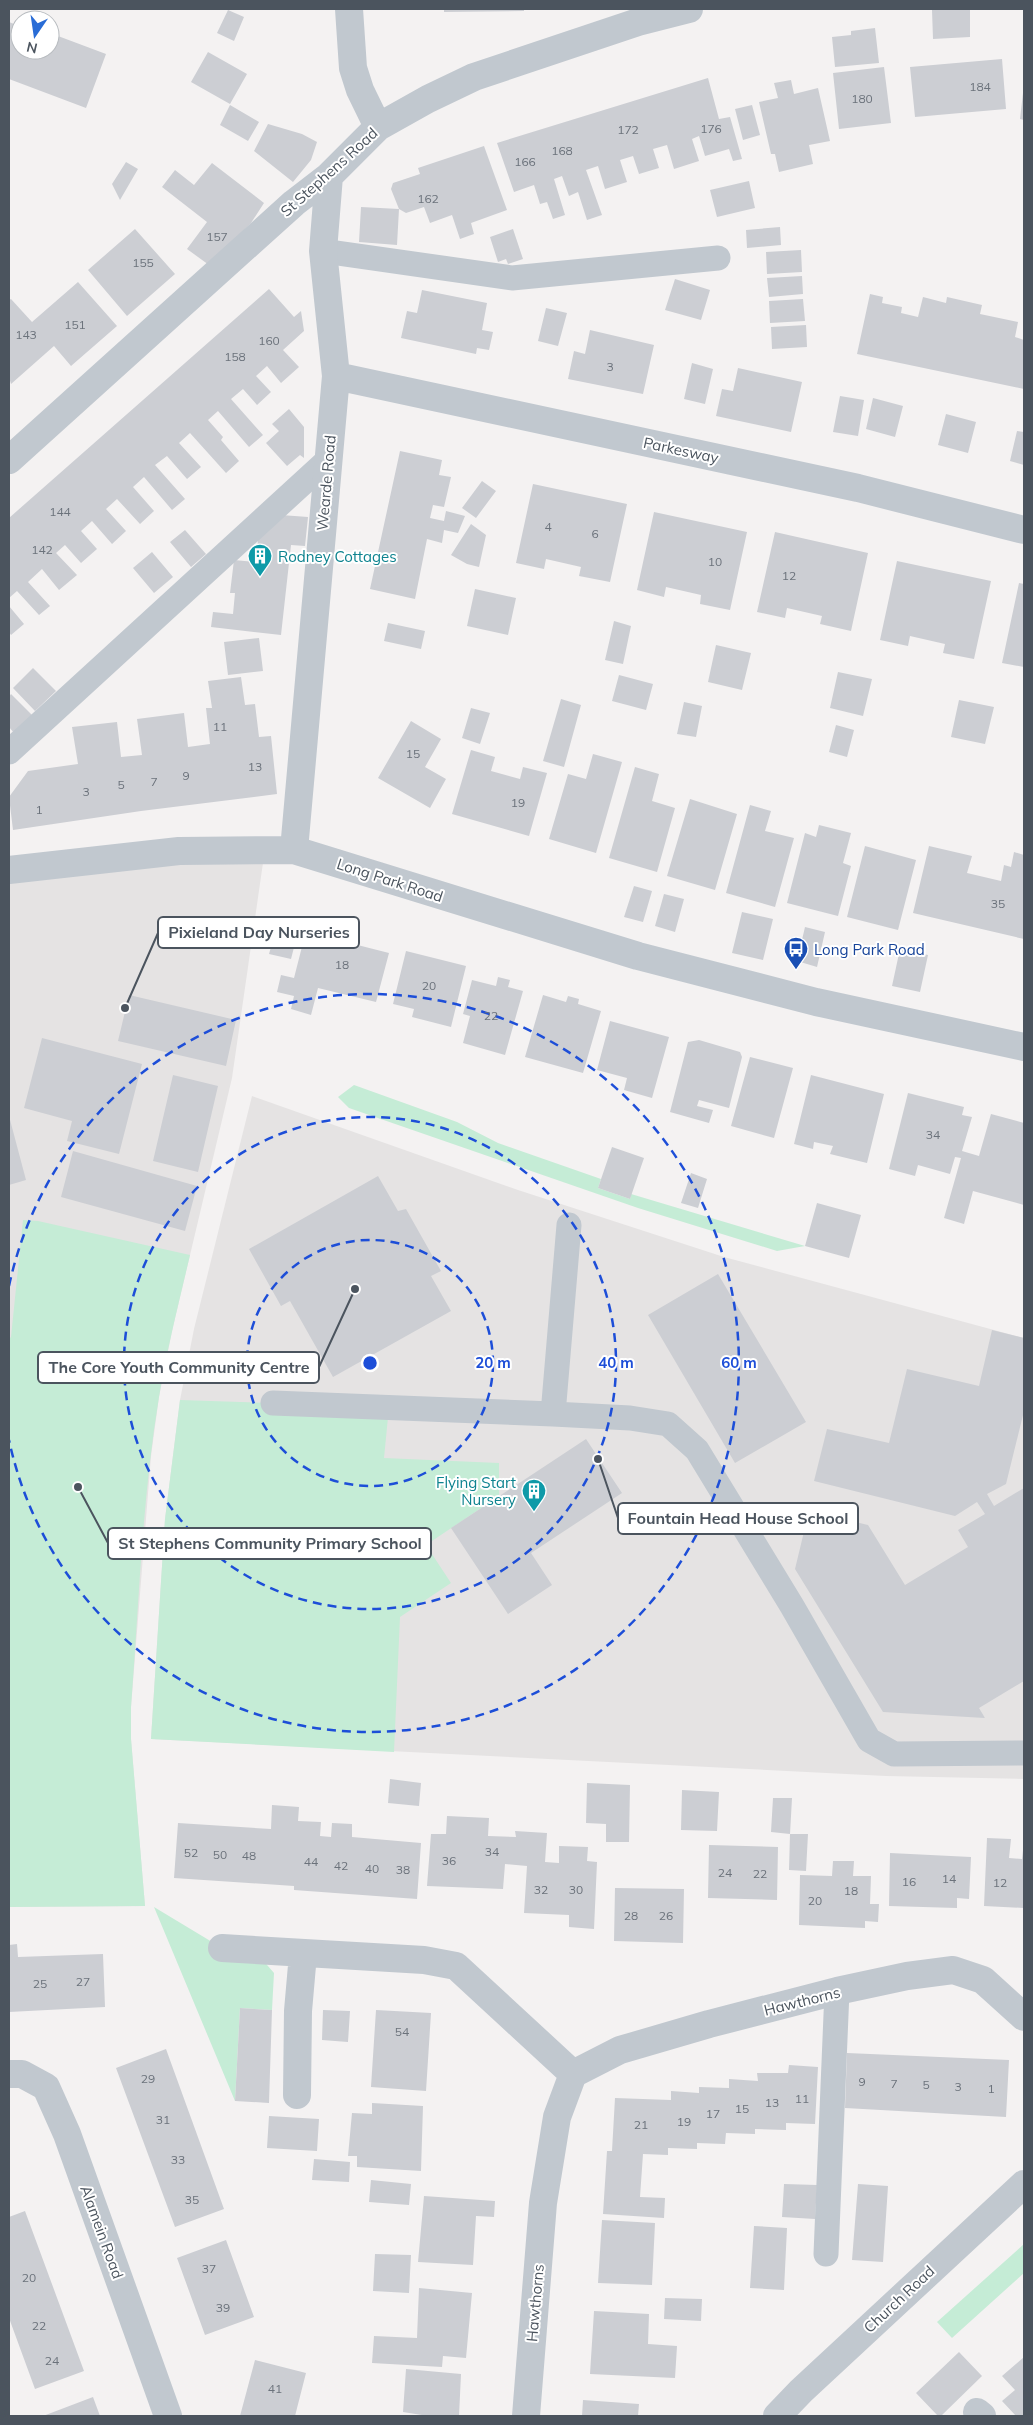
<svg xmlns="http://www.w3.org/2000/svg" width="1033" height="2425" font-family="Mulish,sans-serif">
<rect width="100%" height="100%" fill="#f4f2f2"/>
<path fill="#e5e3e3" d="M265 849 232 1078 172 1331 159 1397 151 1456 131 1707V1739L145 1906 9 1907V870Z
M252 1096 518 1190 724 1257 1024 1338V1779L886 1776 151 1739 165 1519 180 1400 194 1329Z"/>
<path fill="#c5ecd6" d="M354 1085 457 1122 498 1143 601 1179 598 1188 630 1199 631 1194 805 1246 777 1251 638 1208 349 1108 338 1097Z
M23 1220 38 1221 190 1255C179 1302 167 1349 159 1397 142 1499 139 1604 131 1707V1739L145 1906 9 1907V1339L11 1337Z
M180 1400 389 1407 384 1458 499 1463V1496L426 1545 451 1583 400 1617 394 1752 151 1739 165 1519Z
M154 1907 222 1948 255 1951 274 1973 272 2010 240 2008 235 2101Z
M1024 2244V2273L952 2338 937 2322Z"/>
<path fill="#ccced3" d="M444 9H524V11L444 12Z
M970 9V37L933 39 932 10Z
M228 10 244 17 234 41 217 33Z
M16 20 20 22V50H50V33L106 54 86 108 9 79V22L14 24Z
M875 28 879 63 835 67 832 37 851 35V31Z
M208 52 247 74 230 104 191 82Z
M1002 59 1006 109 915 117 910 67Z
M884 67 891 123 839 129 833 73Z
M708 78 719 119 730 117 742 159 733 161 729 149 705 156 699 136 692 139 699 161 674 169 667 145 653 149 659 168 639 174 633 156 620 160 627 182 605 189 598 166 586 170 602 215 587 220 578 192 569 196 562 176 554 179 565 215 553 219 547 202 540 204 534 185 514 192 497 143Z
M791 80 794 94 818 88 830 141 809 145 813 164 779 172 775 154H771L759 102 778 98 774 83Z
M1023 93 1024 94V120L1020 119Z
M230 105 259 122 248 141 220 125Z
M752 105 760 135 743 140 735 109Z
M268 124 302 134 317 142 311 160 293 182 254 151Z
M484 146 507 210 471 223 474 234 460 239 452 215 430 223 424 207 406 213 399 209 391 189 393 183 420 174 418 168Z
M126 162 138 169 120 200 112 184Z
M212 163 264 203 251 223 209 265 187 249 207 222 162 187 175 170 194 185Z
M749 181 755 208 717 217 710 190Z
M361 207 399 209 397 245 359 242Z
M780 227 781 245 747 248 746 230Z
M135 229 175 274 127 316 88 270Z
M513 229 523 259 508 264 506 259 498 262 490 237Z
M801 250 802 272 767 274 766 252Z
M802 276 803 294 769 297 767 278Z
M675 279 710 290 701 320 665 310Z
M78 282 117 326 71 366 54 346 11 384 9 377V300L11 299 32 322Z
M269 289 294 317 301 311 304 331 283 350 299 367 281 383 267 366 256 376 271 392 257 405 243 389 231 399 263 435 249 447 218 411 208 420 223 437 221 440 239 461 226 473 190 433 179 443 201 467 187 479 167 456 155 465 185 499 172 510 144 477 133 487 154 511 140 524 117 499 106 509 126 531 112 544 92 521 81 531 97 549 81 563 65 545 56 553 77 575 59 590 42 569 28 582 50 606 39 615 17 591 9 598V518Z
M422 290 487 303 482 330 493 332 489 350 477 348 476 354 401 338 407 311 417 313Z
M870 294 883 297 882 303 902 307 901 313 918 317 923 297 946 303 947 297 982 305 980 314 1018 322 1015 337 1024 340V389L857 354Z
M803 299 805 321 770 323 769 301Z
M546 308 567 313 558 346 538 341Z
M806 325 807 347 772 349 771 327Z
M590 330 654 345 643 394 568 379 574 351 585 354Z
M692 363 713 369 705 404 684 399Z
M738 368 802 382 791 432 716 416 722 389 733 391Z
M840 396 864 400 858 436 833 432Z
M873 398 903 406 895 437 866 429Z
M289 409 304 427V458L300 455 287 466 266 443 279 431 272 424Z
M946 414 976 422 968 453 938 445Z
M1017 431 1024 432V465L1010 461Z
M400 451 442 460 439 475 451 477 444 507 433 505 430 518 444 521 446 511 465 516 458 533 444 530 442 543 427 539 415 599 370 589Z
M482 481 496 491 476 518 462 508Z
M533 484 627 504 610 582 579 576 581 567 546 559 544 569 516 563Z
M654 512 747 532 730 610 700 604 701 595 666 587 664 597 637 590Z
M281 515 308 517 305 546 291 545 281 635 211 627 213 612 233 614 235 593H230L234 560 255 562 259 533Z
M471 524 486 535 479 567 467 564 451 555Z
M185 530 206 554 191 567 170 542Z
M775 532 868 553 851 631 820 624 822 616 787 608 785 618 757 612Z
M152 552 173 577 154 593 133 568Z
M897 561 991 581 974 659 943 653 945 644 910 636 908 646 880 640Z
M1019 583 1024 584V667L1002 663Z
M475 589 516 598 508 635 467 626Z
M9 606 24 624 11 635 9 632Z
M614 621 631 626 623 664 605 660Z
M388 623 425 631 421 649 384 641Z
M259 638 263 671 228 675 224 642Z
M716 645 751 653 742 690 708 682Z
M33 668 56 691 35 711 13 688Z
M838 672 872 679 863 716 830 708Z
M619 675 653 684 646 710 612 701Z
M241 677 245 705 255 704 259 737 271 736 277 794 141 811 13 830 9 797 28 771 78 764 72 727 117 722 121 757 142 755 137 719 184 713 188 747 210 744 206 708H212L208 681Z
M11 694 32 715 14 733 9 727V697Z
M561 699 581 705 564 767 543 761Z
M959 700 994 707 985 744 951 737Z
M684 702 702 706 696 737 677 734Z
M471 708 490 713 480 744 462 738Z
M411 721 441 739 425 767 446 779 430 808 378 778Z
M836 725 854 730 847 757 829 752Z
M471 750 495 757 491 771 520 779 523 767 547 773 529 836 452 814Z
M593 754 622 762 596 853 549 839 568 774 586 779Z
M635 767 659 774 652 801 675 808 657 872 609 858Z
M690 799 737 814 715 890 667 876Z
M750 805 771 811 765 831 794 838 775 907 726 893Z
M819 825 851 833 843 863 851 866 838 916 787 903 805 833 816 837Z
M865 846 916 860 898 930 847 917Z
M929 846 972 856 967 873 1001 881 1004 865 1011 867 1014 852 1024 855V939L913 913Z
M634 886 652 891 643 922 624 917Z
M664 894 684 899 675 932 655 926Z
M742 912 773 919 763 960 732 953Z
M278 922 299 928 291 959 269 954Z
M316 927 335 932 334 939 389 953 376 1002 318 988 311 1015 291 1009 294 996 277 992 281 975 294 978 306 931 314 933Z
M805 927 825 932 817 967 797 961Z
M900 949 928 955 920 992 892 986Z
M406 951 466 966 451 1027 412 1017 414 1009 393 1004Z
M498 977 510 980 508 987 523 991 505 1055 463 1043 470 1016 463 1014 472 980 496 986Z
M129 995 236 1020 226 1066 118 1041Z
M543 995 566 1002 568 996 579 999 578 1004 601 1011 583 1073 525 1057Z
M610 1021 669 1037 652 1098 624 1090 627 1078 597 1070Z
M42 1038 142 1064 119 1154 67 1141 72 1121 24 1108Z
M699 1040 740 1052 742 1057 729 1108 699 1100 697 1106 713 1110 709 1123 670 1112 688 1042Z
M750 1057 793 1068 774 1138 731 1126Z
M173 1075 218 1086 198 1172 153 1161Z
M811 1075 884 1094 867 1163 830 1154 833 1146 814 1142 813 1149 794 1144Z
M908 1093 964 1107 962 1115 972 1117 962 1151 979 1156 991 1114 1024 1123V1205L973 1191 964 1224 944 1218 961 1158 955 1157 950 1174 918 1165 915 1176 889 1169Z
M9 1116 26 1180 9 1185Z
M612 1147 644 1158 630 1199 598 1188Z
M73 1151 197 1186 185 1231 61 1197Z
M691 1173 707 1179 698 1208 681 1203Z
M378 1176 398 1211 406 1209 441 1271 431 1276 451 1311 333 1377 290 1301 281 1306 249 1249Z
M817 1203 861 1215 849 1258 805 1246Z
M718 1274 806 1422 735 1463 648 1315Z
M992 1330 1024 1338V1411L1006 1484 987 1494 994 1506 1024 1488V1681L979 1708 985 1718 883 1712 795 1569 809 1511 868 1525 905 1585 968 1547 958 1530 985 1514 977 1502 955 1516 814 1481 827 1429 889 1443 907 1369 979 1386Z
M586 1439 622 1493 531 1553 552 1585 508 1614 451 1528Z
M390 1779 421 1783 419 1806 388 1803Z
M587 1783 630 1785 629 1842H606V1824L586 1823Z
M682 1790 719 1792 717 1831 681 1830Z
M773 1798H792L790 1834 771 1832Z
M272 1805 299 1807 298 1821 321 1822 320 1836 331 1837 332 1823 352 1824V1837L421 1843 417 1899 294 1890V1886L174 1878 178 1823 271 1829Z
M447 1816 489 1818 488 1836 516 1837 515 1831 547 1833 545 1862 559 1863V1846L588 1847 587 1861 597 1862 594 1929 569 1927V1915L524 1913 527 1866 505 1864 503 1889 427 1886 431 1834H446Z
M790 1834H808L806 1871 789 1870Z
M987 1838 1011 1839 1009 1858 1022 1859 1024 1841V1908L984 1906Z
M709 1845 778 1847 777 1900 708 1898Z
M890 1853 971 1857 969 1899 957 1898V1908L889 1906Z
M833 1861H854L853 1876H871L870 1904H879L878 1922 865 1921V1928L799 1925 800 1875 832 1876Z
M615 1888 684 1889 683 1943 614 1941Z
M17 1944 18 1957 103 1954 105 2007 9 2012V1945Z
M240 2008 272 2010 269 2103 235 2101Z
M323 2010 350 2011 348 2042 322 2040Z
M376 2010 431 2013 426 2091 371 2087Z
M166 2049 224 2209 175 2227 116 2068Z
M847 2053 1009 2060 1006 2117 845 2108Z
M789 2065 818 2067 815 2124 786 2123V2130L755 2129V2134L726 2133 725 2144 697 2143V2149L668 2148V2155L643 2154 640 2197 665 2198 664 2218 603 2214 607 2151H612L615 2098 671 2100V2091L699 2093V2087L729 2088V2079L758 2081 757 2073H788Z
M372 2103 423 2106 421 2171 357 2167V2156H348L352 2113 372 2114Z
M269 2116 319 2119 317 2151 267 2148Z
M314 2159 350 2162 349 2182 312 2180Z
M371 2180 411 2184 409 2205 369 2202Z
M784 2184 817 2185 815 2219 782 2217Z
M858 2184 888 2186 883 2262 852 2260Z
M424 2196 495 2201 494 2217 476 2216 473 2265 418 2262Z
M25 2211 84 2371 35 2389 9 2318V2217Z
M602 2220 655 2223 652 2285 598 2283Z
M754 2226 787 2228 784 2290 750 2288Z
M226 2240 254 2317 205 2335 177 2258Z
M375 2254 411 2255 409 2293 373 2291Z
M419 2288 472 2293 466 2358 443 2356 442 2367 372 2363 374 2336 417 2338Z
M665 2298 702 2299 701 2321 664 2319Z
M594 2311 649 2314 648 2344 677 2346 675 2378 590 2374Z
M959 2352 982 2376 941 2416H938L916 2393Z
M1024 2357V2416H1016L1002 2401 1015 2390 1002 2376Z
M255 2360 306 2373 295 2416H240Z
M406 2369 461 2374 459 2416H428L403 2412Z
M93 2397 100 2416H43Z
M583 2400 639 2404 638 2416H582Z"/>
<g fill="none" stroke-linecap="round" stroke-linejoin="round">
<path stroke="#c1c8cf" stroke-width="25" d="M323 251 512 278 718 258
M9 752 328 460
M273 1403 553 1414 630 1418 668 1424 697 1450 792 1606 869 1740 894 1754 1024 1753
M553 1414 569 1225
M826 2254 837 1991"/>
<path stroke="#c1c8cf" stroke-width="28" d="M349 9 353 68 360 90 378 127
M336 376 858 488 1024 530
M9 460 294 203 329 176 378 127 428 99 474 77 638 22 689 9
M294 850 336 376 323 251 329 176
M9 870 179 851 294 850 638 956 816 1002 1024 1047
M222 1948 424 1960 456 1966 573 2074
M9 2074H22L46 2087 67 2134 168 2416
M297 2095 298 2011 303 1954
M977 2412 982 2416
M526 2416 543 2203 557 2117 573 2074 620 2050 709 2024 837 1991 907 1976 953 1970 983 1980 1024 2017
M777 2416 801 2391 1024 2184"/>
</g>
<g fill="none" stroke="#1d4ed8" stroke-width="2.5" stroke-dasharray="9 6">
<circle cx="370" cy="1363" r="123"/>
<circle cx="370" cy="1363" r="246"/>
<path d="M9 1286A369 369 0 1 1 9 1440"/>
</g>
<defs>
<symbol id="building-pin" viewBox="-11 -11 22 30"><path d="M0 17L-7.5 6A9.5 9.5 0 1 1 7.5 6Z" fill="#0f9aa8" stroke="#fff"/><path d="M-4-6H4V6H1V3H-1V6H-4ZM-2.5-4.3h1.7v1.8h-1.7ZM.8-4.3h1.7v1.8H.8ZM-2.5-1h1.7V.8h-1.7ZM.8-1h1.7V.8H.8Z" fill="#fff"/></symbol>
<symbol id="bus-pin" viewBox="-11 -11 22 30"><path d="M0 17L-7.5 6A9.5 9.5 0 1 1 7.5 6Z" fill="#1a4fb4" stroke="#fff"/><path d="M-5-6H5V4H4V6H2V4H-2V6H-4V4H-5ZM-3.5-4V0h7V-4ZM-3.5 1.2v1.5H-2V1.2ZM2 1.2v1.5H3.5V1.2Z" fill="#fff"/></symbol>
</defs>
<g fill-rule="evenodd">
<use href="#building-pin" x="246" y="542" width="28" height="38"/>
<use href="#bus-pin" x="782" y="935" width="28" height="38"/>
<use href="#building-pin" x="520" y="1477" width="28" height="38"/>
</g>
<g text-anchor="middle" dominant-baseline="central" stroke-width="4" stroke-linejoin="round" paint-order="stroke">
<g font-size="12" fill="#6b727b">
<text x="980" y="86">184</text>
<text x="862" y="98">180</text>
<text x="711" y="128">176</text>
<text x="628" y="129">172</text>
<text x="562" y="150">168</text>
<text x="525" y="161">166</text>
<text x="428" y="198">162</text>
<text x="217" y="236">157</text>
<text x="143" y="262">155</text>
<text x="75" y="324">151</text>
<text x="26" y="334">143</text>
<text x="269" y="340">160</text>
<text x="235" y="356">158</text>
<text x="610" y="366">3</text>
<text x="60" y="511">144</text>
<text x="548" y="526">4</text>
<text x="595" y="533">6</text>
<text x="42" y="549">142</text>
<text x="715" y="561">10</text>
<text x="789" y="575">12</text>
<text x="220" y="726">11</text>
<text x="413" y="753">15</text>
<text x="255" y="766">13</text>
<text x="186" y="775">9</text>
<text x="154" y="781">7</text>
<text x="121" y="784">5</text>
<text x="86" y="791">3</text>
<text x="518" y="802">19</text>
<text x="39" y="809">1</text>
<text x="998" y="903">35</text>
<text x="342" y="964">18</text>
<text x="429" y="985">20</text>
<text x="491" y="1015">22</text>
<text x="933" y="1134">34</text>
<text x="492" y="1851">34</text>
<text x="191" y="1852">52</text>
<text x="220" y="1854">50</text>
<text x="249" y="1855">48</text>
<text x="449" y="1860">36</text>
<text x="311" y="1861">44</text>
<text x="341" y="1865">42</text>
<text x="372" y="1868">40</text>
<text x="403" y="1869">38</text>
<text x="725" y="1872">24</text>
<text x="760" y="1873">22</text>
<text x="949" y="1878">14</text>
<text x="909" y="1881">16</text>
<text x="1000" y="1882">12</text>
<text x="541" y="1889">32</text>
<text x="576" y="1889">30</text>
<text x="851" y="1890">18</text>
<text x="815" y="1900">20</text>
<text x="631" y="1915">28</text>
<text x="666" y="1915">26</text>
<text x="83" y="1981">27</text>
<text x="40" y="1983">25</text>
<text x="402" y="2031">54</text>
<text x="148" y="2078">29</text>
<text x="862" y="2081">9</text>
<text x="894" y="2083">7</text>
<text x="926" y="2084">5</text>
<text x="958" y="2086">3</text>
<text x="991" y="2088">1</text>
<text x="802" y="2098">11</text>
<text x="772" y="2102">13</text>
<text x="742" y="2108">15</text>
<text x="713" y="2113">17</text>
<text x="163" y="2119">31</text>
<text x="684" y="2121">19</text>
<text x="641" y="2124">21</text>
<text x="178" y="2159">33</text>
<text x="192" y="2199">35</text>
<text x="209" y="2268">37</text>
<text x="29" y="2277">20</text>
<text x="223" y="2307">39</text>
<text x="39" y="2325">22</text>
<text x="52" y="2360">24</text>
<text x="275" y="2388">41</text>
</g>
<g font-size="15" fill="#4b545e" stroke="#fff">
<text transform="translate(329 172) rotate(-42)">St Stephens Road</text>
<text transform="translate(681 450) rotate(12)">Parkesway</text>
<text transform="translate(326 483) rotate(-85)">Wearde Road</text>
<text transform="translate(390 880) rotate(18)">Long Park Road</text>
<text transform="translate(802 2001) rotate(-14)">Hawthorns</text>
<text transform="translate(102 2232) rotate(70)">Alamein Road</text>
<text transform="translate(899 2299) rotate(-43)">Church Road</text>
<text transform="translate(535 2303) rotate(-85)">Hawthorns</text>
</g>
<g font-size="15" fill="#0d838f" stroke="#fff" text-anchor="start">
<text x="278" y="556">Rodney Cottages</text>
<text x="516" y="1482" text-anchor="end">Flying Start<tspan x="516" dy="17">Nursery</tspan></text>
</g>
<g font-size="15" fill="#164399" stroke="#fff" text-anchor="start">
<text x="814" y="949">Long Park Road</text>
</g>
</g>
<circle cx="370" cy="1363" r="8" fill="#1d4ed8" stroke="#fff" stroke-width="2.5"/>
<g font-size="15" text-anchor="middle" font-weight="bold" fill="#1d4ed8" stroke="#fff" stroke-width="4" stroke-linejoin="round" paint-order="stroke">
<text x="493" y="1368">20 m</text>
<text x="616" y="1368">40 m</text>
<text x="739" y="1368">60 m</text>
</g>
<path fill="none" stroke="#4b545e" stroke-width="2" d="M125 1008L158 933M355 1289L319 1367M598 1459L618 1518M78 1487L108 1543"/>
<g fill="#4b545e" stroke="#fff" stroke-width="2">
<circle cx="125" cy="1008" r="5"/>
<circle cx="355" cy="1289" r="5"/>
<circle cx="598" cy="1459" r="5"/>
<circle cx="78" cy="1487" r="5"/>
</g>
<g fill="#fff" stroke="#4b545e" stroke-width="2">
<rect x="158" y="917" width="201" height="31" rx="5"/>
<rect x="38" y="1352" width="281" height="31" rx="5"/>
<rect x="618" y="1503" width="240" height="31" rx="5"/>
<rect x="108" y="1528" width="323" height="31" rx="5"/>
</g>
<g font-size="16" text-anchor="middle" font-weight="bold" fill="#4b545e">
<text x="259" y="938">Pixieland Day Nurseries</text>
<text x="179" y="1373">The Core Youth Community Centre</text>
<text x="738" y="1524">Fountain Head House School</text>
<text x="270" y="1549">St Stephens Community Primary School</text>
</g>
<rect width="1033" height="2425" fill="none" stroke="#4b545e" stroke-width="20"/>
<g transform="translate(35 35) rotate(193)"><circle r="24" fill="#ffffff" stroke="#b7bbbf"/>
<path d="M0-4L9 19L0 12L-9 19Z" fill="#296cd6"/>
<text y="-8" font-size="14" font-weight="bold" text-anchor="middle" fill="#4b545e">N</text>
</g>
</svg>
